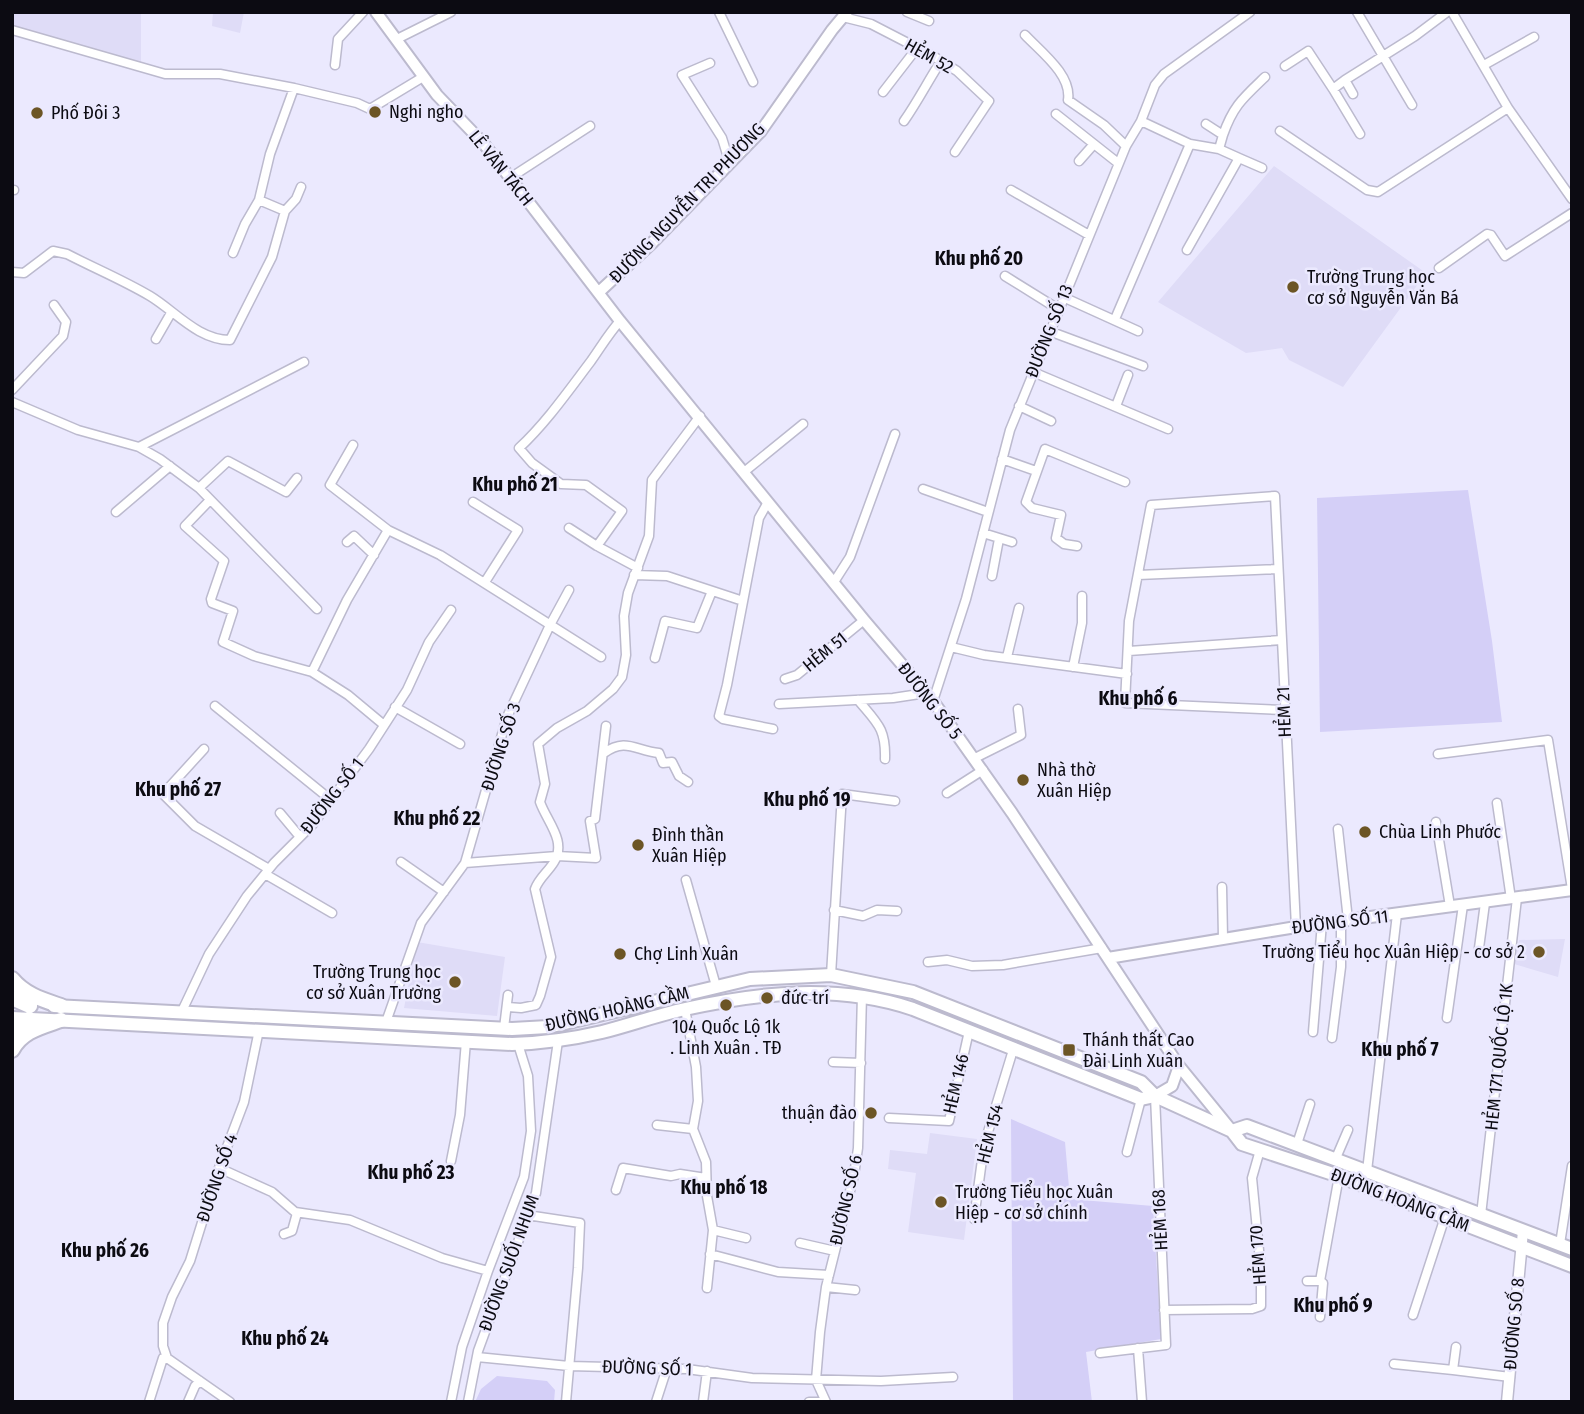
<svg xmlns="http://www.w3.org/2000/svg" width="1584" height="1414" font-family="'Fira Sans Condensed',sans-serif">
<rect width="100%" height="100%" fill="#ebe9fe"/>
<path fill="#dfdcf7" d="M12 12H141V65L12 26Z
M213 12H244L240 33 212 26Z
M1274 166 1426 273 1343 387 1289 360 1282 348 1246 353 1158 302Z
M1565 939 1558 977 1514 964 1519 940Z
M417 942 505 957 497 1016 404 1008Z
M930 1133 977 1139 964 1240 908 1232 916 1173 888 1169 890 1150 927 1154Z"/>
<path fill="#d4cff7" d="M1468 490 1492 641 1502 722 1320 732 1317 498Z
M1011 1119 1065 1142 1070 1199 1153 1206 1161 1339 1086 1352 1092 1402H1013Z
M497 1376 547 1381 555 1390 554 1402H475L481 1389Z"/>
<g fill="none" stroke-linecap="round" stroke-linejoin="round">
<defs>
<path id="minor" d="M719 12 753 82
M907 12 929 21
M1357 12 1412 105
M1452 12 1508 108 1572 199
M843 17 871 24 933 56 957 71 989 101 955 152
M12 30 165 74H220L294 88 357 103 370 109 423 77
M1025 35C1041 52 1072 75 1068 100L1104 125 1126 146
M397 39 451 12
M710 63 682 75 722 138 730 164
M335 65 338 39 363 12
M1484 65 1534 37
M1285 66 1308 51 1333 89
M1345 80 1333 89 1360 134
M883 92 917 48
M1353 94 1345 80 1415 36 1447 12
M1056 114 1118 163
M904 121C918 101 928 81 941 61
M1141 121 1190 144 1219 149 1239 158 1187 250
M1206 124 1223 135 1219 149
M1280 131 1367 190 1378 192 1508 108
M1223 135C1233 106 1243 98 1265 77
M1239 158 1262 168
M1079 161 1094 144
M510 178 590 126
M12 190H14
M1011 190 1089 235
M285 211 296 199 301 187
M233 253 245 224 259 200
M1439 268 1487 234 1491 235 1505 256 1572 213
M12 272 24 273 53 251 67 254C94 268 123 280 150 296 175 311 198 340 230 340L272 257 285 211 259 200 270 154 294 88
M1005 276 1058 309
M1063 297 1138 331
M1115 319 1190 144
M1049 331 1143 366
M156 339 171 313
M1033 372 1168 429
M12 390 63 336 66 322 54 305
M12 402 78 430 139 447 160 459 199 488 317 609
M1019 406 1051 421
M1116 406 1128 375
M353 445 330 485 388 530
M139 447 304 362
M1002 459 1036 471
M744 472 803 424
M199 488 228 461 286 492 297 478
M923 489 988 512
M210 500 185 526 224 561 211 599 212 603 233 611 223 642 254 656 312 672 348 695 384 725
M473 502 518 530 485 582
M768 502 759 518 727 685 719 716 723 719 773 729
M116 512 170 466
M569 528 597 546 638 568
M983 533 1012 542
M347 542 354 536 374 555
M597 546 622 511 586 485 561 484 532 463 519 448C546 423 569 390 591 361 601 347 609 333 620 321
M1077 546 1064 544 1056 538 1061 515 1032 508 1026 502 1045 449 1125 482
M634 575 667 576 743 601
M1138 575 1278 569
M992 576 999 539
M834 582 850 557 895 434
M951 647 984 655 1127 674
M1129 651 1282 640
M1007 657 1019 608
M655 658 665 621 697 628 712 591
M1073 667 1082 623V596
M312 672 347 600 388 530 440 555 601 657
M785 679 797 675 864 620
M858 700C877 723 886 728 885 759
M933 701 966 599 1010 430 1126 146 1141 121 1155 85 1164 74 1250 12
M779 704 893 698 926 693
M215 706 331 800
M395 707 460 744
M1283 710 1125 703 1129 621 1151 505 1275 496 1296 927
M204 749 163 794 195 826 269 869
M604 753C626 737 636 751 659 753L663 763 672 762 679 776 688 782
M1438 754 1548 740 1572 889
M975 758 1021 735 1018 709
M947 793 983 770
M1497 803 1511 899
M280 813 300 837
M1436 822 1450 906
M1338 829 1348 920
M401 862 444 892
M465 863 557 856 596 858 590 821 595 819 606 726
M265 874 332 913
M686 880 716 986
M1222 887 1223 938
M834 910 863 916 877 910 897 911
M1479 948 1485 903
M928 962 947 960 972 966 1003 965 1102 948
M831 975 842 794 895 801
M507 1007 521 1008 536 1005 540 996 551 957 535 889C539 878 548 872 554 862 567 841 547 822 540 802L545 784 538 744 557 728 587 711 613 689 622 677 626 655 624 616 628 593 649 536 652 480 700 416
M685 1009 696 1067 698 1101 693 1129 706 1162 707 1196 713 1230 707 1288
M182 1011 209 954 247 896 274 863 313 824 369 749 407 690 429 642 451 610
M1447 1018 1463 905
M386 1022 421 923 465 863 507 717 550 625 569 590
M504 1028 508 995
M1313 1032 1322 923
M1332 1038 1341 967V921
M833 1062 861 1063
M889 1118 949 1121 969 1031
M657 1125 693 1129
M1297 1144 1310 1104
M1127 1152 1141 1099
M1336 1158 1348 1130
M451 1161 460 1115 466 1041
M219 1168 272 1192 295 1212 350 1220 442 1258 488 1271
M1367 1171 1397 914
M616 1190 623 1168 671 1176 680 1174 706 1178
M527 1215 580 1223 578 1268 566 1402
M1481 1215 1517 898
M974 1219 984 1145 1013 1050
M713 1230 746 1238
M284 1234 292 1231 297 1213
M800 1243 835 1251
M1560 1244 1572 1166
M710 1254 778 1272 829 1275
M1307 1281H1320L1339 1176
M1320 1281 1323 1283 1320 1317
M826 1287 855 1290
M1164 1310 1252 1309 1261 1306V1271L1252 1178 1260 1150
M1413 1315 1445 1217
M1456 1347 1453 1370 1510 1377
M1138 1348 1142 1402
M1100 1353 1166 1345 1155 1096
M477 1357 569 1366 687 1369 752 1378 881 1381 953 1377
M1394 1364 1453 1370
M149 1402 163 1358H167
M188 1402 195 1386 200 1381
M230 1402 167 1358 163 1346V1323L172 1297 190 1261 219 1168 244 1102 259 1030
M451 1402 462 1347 488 1271 524 1177 531 1131 528 1076 518 1044
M468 1402 478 1351 536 1193 558 1041
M656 1402 667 1368
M703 1402 707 1371
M809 1402H822
M826 1402 816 1380 820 1332 826 1287 854 1175 858 1148 862 995"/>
<path id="tertiary" d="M1507 1402 1523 1231"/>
<path id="secondary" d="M376 12 437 95 484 144 620 321 864 620 933 701 1012 813 1179 1066 1232 1131
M599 292 652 243 761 131 832 30 847 12
M1108 958 1296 927 1572 890
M1155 1096 1172 1086 1179 1066"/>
<path id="primary" d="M54 1006 512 1029 548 1027 750 979 831 975 913 992 1141 1082 1155 1096 1232 1131 1242 1144 1339 1176 1572 1266
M12 1018 512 1044C543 1043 572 1039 602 1032 630 1025 657 1015 685 1009 762 992 838 984 913 1009L1141 1099 1155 1096
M1232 1131 1247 1126 1572 1249"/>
<path id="trunk" d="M12 979C25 995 43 1000 61 1006
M12 998 30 1006
M12 1035 29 1019
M12 1050C22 1031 41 1027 61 1020"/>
</defs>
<use href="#minor" stroke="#bcbace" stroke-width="11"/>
<use href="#tertiary" stroke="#bcbace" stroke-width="13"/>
<use href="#secondary" stroke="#bcbace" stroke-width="14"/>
<use href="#primary" stroke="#bcbace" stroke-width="16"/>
<use href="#trunk" stroke="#bcbace" stroke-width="18"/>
<use href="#minor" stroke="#fff" stroke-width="8"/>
<use href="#tertiary" stroke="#fff" stroke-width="10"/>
<use href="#secondary" stroke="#fff" stroke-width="10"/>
<use href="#primary" stroke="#fff" stroke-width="12"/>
<use href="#trunk" stroke="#fff" stroke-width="14"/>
</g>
<g fill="#6c5525" stroke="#ebe9fe" stroke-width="2.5">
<circle cx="375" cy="112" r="7"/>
<circle cx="37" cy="113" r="7"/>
<circle cx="1293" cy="287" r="7"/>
<circle cx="1023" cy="780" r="7"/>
<circle cx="1365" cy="832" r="7"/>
<circle cx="638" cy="845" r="7"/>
<circle cx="1539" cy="952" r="7"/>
<circle cx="620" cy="954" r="7"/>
<circle cx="455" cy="982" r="7"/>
<circle cx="767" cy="998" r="7"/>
<circle cx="726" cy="1005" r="7"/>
<rect x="1062" y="1043" width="14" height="14" rx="3.5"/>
<circle cx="871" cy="1113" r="7"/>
<circle cx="941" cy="1202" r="7"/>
</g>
<g text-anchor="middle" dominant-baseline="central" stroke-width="5" stroke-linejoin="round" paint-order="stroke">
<g font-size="18" fill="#0c0b12" stroke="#ebe9fe">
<text transform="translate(929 56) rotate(29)">HẺM 52</text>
<text transform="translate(501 168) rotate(51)">LÊ VĂN TÁCH</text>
<text transform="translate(687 203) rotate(-46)">ĐƯỜNG NGUYỄN TRI PHƯƠNG</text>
<text transform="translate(1049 331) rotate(-68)">ĐƯỜNG SỐ 13</text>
<text transform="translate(825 652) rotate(-39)">HẺM 51</text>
<text transform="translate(930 701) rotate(52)">ĐƯỜNG SỐ 5</text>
<text transform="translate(1284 712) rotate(-92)">HẺM 21</text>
<text transform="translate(501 747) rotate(-72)">ĐƯỜNG SỐ 3</text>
<text transform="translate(332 796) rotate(-52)">ĐƯỜNG SỐ 1</text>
<text transform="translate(1340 922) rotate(-7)">ĐƯỜNG SỐ 11</text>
<text transform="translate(617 1009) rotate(-13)">ĐƯỜNG HOÀNG CẦM</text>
<text transform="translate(1499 1057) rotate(-84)">HẺM 171 QUỐC LỘ 1K</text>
<text transform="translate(956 1084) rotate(-77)">HẺM 146</text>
<text transform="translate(990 1134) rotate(-76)">HẺM 154</text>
<text transform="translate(217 1178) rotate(-71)">ĐƯỜNG SỐ 4</text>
<text transform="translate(846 1200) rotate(-77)">ĐƯỜNG SỐ 6</text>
<text transform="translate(1400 1200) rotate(21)">ĐƯỜNG HOÀNG CẦM</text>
<text transform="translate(1160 1220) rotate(-93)">HẺM 168</text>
<text transform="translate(1258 1255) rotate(-94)">HẺM 170</text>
<text transform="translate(509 1263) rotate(-70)">ĐƯỜNG SUỐI NHUM</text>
<text transform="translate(1514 1324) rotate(-85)">ĐƯỜNG SỐ 8</text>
<text transform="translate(647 1368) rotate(2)">ĐƯỜNG SỐ 1</text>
</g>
<g font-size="18" fill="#0c0b12" stroke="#ebe9fe" text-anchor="start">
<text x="389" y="112">Nghi ngho</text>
<text x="51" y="113">Phố Đôi 3</text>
<text x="1307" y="277">Trường Trung học<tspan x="1307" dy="21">cơ sở Nguyễn Văn Bá</tspan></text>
<text x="1037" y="770">Nhà thờ<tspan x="1037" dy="21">Xuân Hiệp</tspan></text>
<text x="1379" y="832">Chùa Linh Phước</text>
<text x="652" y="835">Đình thần<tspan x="652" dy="21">Xuân Hiệp</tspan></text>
<text x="1525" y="952" text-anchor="end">Trường Tiểu học Xuân Hiệp - cơ sở 2</text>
<text x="634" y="954">Chợ Linh Xuân</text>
<text x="441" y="972" text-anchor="end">Trường Trung học<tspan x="441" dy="21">cơ sở Xuân Trường</tspan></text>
<text x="781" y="998">đức trí</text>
<text x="726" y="1027" text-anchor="middle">104 Quốc Lộ 1k<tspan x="726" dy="21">. Linh Xuân . TĐ</tspan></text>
<text x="1083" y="1040">Thánh thất Cao<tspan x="1083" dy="21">Đài Linh Xuân</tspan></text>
<text x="857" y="1113" text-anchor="end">thuận đào</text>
<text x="955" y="1192">Trường Tiểu học Xuân<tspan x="955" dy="21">Hiệp - cơ sở chính</tspan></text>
</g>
<g font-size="19" font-weight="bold" fill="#0c0b12" stroke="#ebe9fe">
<text x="979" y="258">Khu phố 20</text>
<text x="515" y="484">Khu phố 21</text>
<text x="1138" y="698">Khu phố 6</text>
<text x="178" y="789">Khu phố 27</text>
<text x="807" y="799">Khu phố 19</text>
<text x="437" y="818">Khu phố 22</text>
<text x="1400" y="1049">Khu phố 7</text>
<text x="411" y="1172">Khu phố 23</text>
<text x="724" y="1187">Khu phố 18</text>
<text x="105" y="1250">Khu phố 26</text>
<text x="1333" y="1305">Khu phố 9</text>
<text x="285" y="1338">Khu phố 24</text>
</g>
</g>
<rect width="1584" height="1414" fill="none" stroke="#0c0b12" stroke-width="28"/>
</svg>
